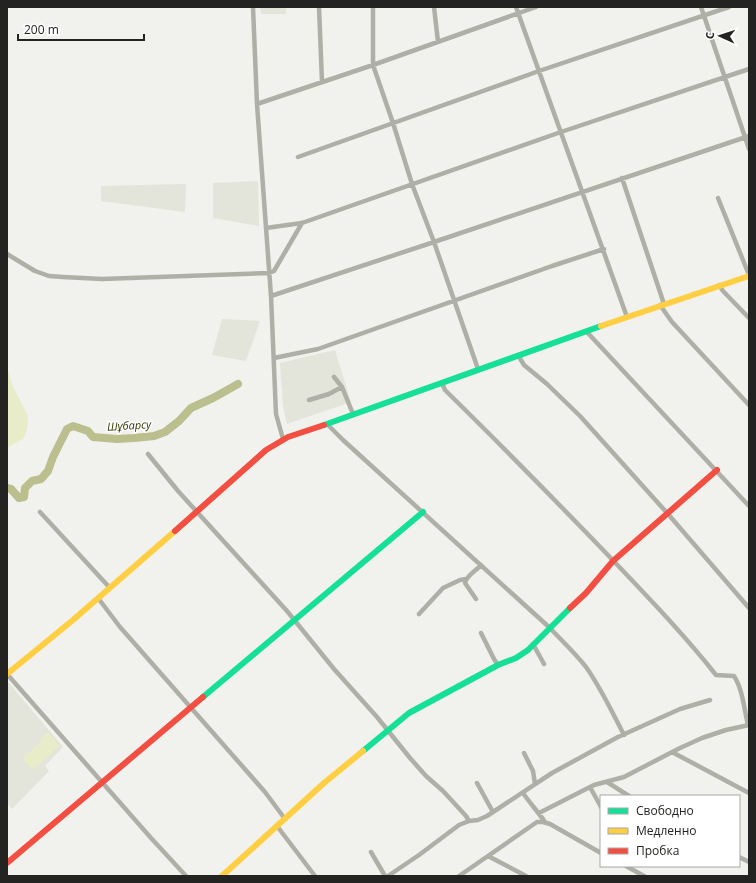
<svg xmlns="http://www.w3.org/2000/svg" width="756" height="883" font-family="'Open Sans',sans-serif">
<rect width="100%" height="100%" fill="#f1f1ed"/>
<path fill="#e3e4da" d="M260 7H286V14H261Z
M258 181 259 226 213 218V183Z
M186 184 185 212 101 201V186Z
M222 319 260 321 246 361 212 355Z
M335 350 351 402 287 424 283 406 280 363Z
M9 683 63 747 45 766 49 771 12 809 7 803V685Z"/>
<path fill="#e9ecc9" d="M7 367 13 387 28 416 27 429 23 439 7 448Z
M48 732 60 746 32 770 22 758 42 741 40 739Z"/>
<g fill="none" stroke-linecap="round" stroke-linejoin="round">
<path stroke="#babf8d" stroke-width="8" d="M7 488 11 489 19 498 24 497 25 488 32 481 41 479 48 471 53 457 67 429 73 426 88 431 93 437 117 439 134 438 154 436 165 432 179 421 191 408 213 398 238 384"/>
<path stroke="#aeafa6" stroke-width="4.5" d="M253 7 257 104 271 296 276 414 283 439
M319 7 322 82
M373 7V65L393 123 412 184 434 242 478 369
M434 7 438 42
M516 7 627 317
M701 7 749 149
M257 104 373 65 536 7
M298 157 539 71 729 7
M622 178 664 304
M718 198 749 275
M266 228 302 223 561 132 749 69
M7 254 35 271 49 276 63 277 102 279 269 273 274 271 302 223
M719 285 723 291 749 318
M271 296 434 242 749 136
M660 305 672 322 749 405
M586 331 749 506
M518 355 524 365 547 384 580 416 668 514 749 608
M274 358 318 349 552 266 604 249
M334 377 342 387 353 414
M442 383 445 390C499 443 552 497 605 552 643 592 682 632 716 675L734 676C743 690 744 709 748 725
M309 400 329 394 342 387
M327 424 343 440 550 628C562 641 575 653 586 667 601 688 612 712 624 735
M148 454 178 491 287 611 334 669 377 717 410 758 426 776 443 791 466 816 469 821
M40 512 110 588
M98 598 120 627 265 792 285 819
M476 599 465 583C466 576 476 571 481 565
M419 614 443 588 460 580 466 579
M481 633 494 659 498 665
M533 644 544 664
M7 674 151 838 186 876
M672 752 749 793
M524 753 533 771 535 784
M607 782 629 796
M477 783 493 812
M590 787 601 807
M523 793C530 803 538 812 545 822
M539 813 594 785 624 777 680 748 702 738 726 730 749 725
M277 826 315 876
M371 852 385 876
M488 856 526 876
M739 857 749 862
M626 866 644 876
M388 876 419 855 459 825 469 821 478 820 487 816 552 773 618 737 680 709 710 700
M459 876 537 822H543L550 824 601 853"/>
<path stroke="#16e098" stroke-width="6" d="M324 425 601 326
M203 697 423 512
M363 751 409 713 498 665 516 658 528 650 570 608"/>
<path stroke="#ffcf43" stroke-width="6" d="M601 326 749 276
M7 674 73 620 175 531
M222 876 324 783 363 751"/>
<path stroke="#f24e42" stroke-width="6" d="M175 531 266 450 288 437 324 425
M570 608 586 593 613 561 717 470
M7 863 203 697"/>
</g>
<g text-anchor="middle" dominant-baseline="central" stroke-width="3" stroke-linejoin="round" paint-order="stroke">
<g font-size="11" font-style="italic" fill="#333600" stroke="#fff">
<text transform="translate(129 425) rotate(-3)">Шұбарсу</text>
</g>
</g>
<rect width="756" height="883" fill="none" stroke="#232321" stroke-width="16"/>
<rect x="600" y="795" width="140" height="72" fill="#ffffff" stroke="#a7a7a6"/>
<rect x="608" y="808" width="20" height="6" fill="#16e098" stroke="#a7a7a6"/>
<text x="636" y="815" font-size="12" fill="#232321">Свободно</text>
<rect x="608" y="828" width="20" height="6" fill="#ffcf43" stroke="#a7a7a6"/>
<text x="636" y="835" font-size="12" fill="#232321">Медленно</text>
<rect x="608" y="848" width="20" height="6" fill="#f24e42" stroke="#a7a7a6"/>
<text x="636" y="855" font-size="12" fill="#232321">Пробка</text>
<g transform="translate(720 36) rotate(273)" stroke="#ffffff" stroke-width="3" paint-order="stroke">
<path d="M0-3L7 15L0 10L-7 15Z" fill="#232321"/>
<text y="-6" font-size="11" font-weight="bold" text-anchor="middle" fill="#232321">С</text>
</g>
<path d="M18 34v6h126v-6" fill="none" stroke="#232321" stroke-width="2"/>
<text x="24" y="34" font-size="12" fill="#232321" stroke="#ffffff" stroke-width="3" paint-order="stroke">200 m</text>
</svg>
